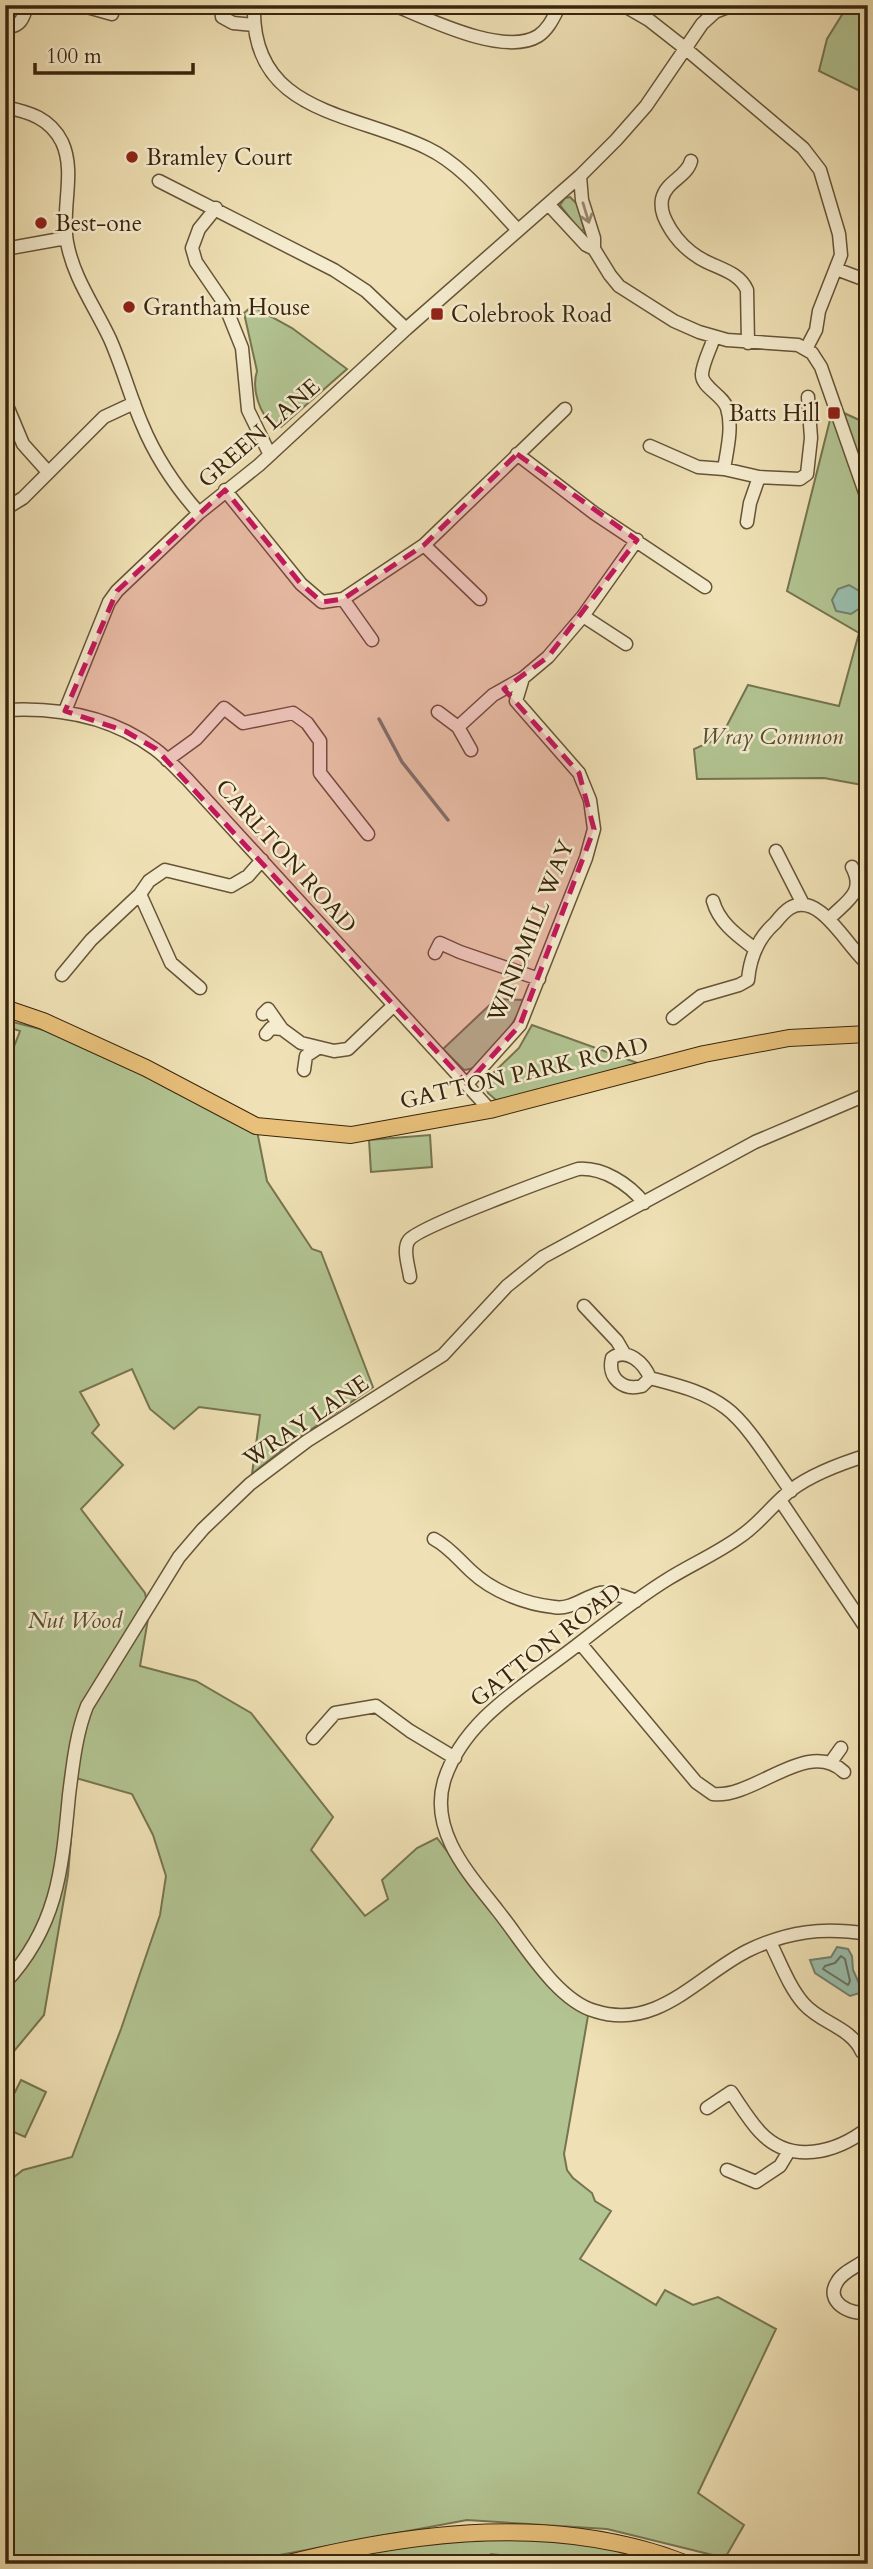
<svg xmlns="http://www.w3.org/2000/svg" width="873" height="2569" font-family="Cardo,serif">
<rect width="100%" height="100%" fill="#efe1b5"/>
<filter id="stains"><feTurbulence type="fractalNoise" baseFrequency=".00286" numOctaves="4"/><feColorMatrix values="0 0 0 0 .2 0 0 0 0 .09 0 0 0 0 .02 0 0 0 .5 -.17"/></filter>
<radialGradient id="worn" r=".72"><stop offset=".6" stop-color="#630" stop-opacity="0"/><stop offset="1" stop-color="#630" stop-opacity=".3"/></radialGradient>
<path fill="#b2c492" stroke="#767450" stroke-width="2" d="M848 5H868V95L819 71 827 39Z
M570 197 577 204 584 229 581 232 560 205 565 198Z
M252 306 292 328 347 369 281 427H274C260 414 251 390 257 371L244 313Z
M833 408 868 424V786L824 778 697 779 694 749 721 737 748 685 839 706 859 633 787 591Z
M496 999 525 1000C515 1020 489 1070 464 1070L443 1049Z
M5 1020 56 1033 256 1126 267 1181 312 1249 321 1252 373 1387 287 1446 252 1474 260 1415 199 1407 174 1429 150 1409 132 1369 80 1392 99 1425 92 1433 123 1465 81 1509 145 1593 149 1613 140 1666 196 1681 251 1713 333 1817 311 1850 365 1916 388 1899 382 1880 417 1848 437 1838 539 1973 588 2016 564 2154 567 2170 573 2178 592 2193 595 2201 611 2211 580 2259 656 2305 665 2290 693 2305 718 2297 776 2329 698 2493 744 2525 725 2558 607 2529 467 2520 231 2564H5V2184L23 2170 72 2157 121 2029 160 1915 166 1876 153 1835 132 1794 76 1778 68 1875 44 2015 5 2062V1076L14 1070 5 1071V1047L13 1049 20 1031 5 1026Z
M532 1025 646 1066 497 1101 488 1093 486 1087 488 1078 519 1048Z
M430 1135 432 1167 371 1172 369 1140Z
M21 2080 46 2092 25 2137 5 2128V2112Z
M547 2533 678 2564H587L491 2554 490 2564H283L379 2543Z"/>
<path fill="#9abead" stroke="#73816d" stroke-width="2" d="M849 585 861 592 863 606 851 614 836 611 832 600 838 589Z
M837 1947 848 1949 852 1956 853 1970 863 1992 850 1996 815 1973 810 1960 831 1957Z"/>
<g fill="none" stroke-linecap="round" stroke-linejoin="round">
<path stroke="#6a725d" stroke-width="2" d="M841 1956 845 1959 850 1981 848 1985 823 1969 825 1966 835 1963Z"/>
<path stroke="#73816d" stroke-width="3.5" d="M862 502 868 520
M379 719 402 762 448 820"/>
<defs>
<path id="minor" d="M80 5 112 14
M221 5 222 17 233 23 254 25
M254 5C250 114 353 112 427 148 463 165 491 202 518 230
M394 5C428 19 504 57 538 36 549 29 554 16 560 5
M623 5 649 20 686 49 803 148 820 170 839 234 841 255 819 311 816 330 806 349
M5 26C20 29 24 17 27 5
M5 107C29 112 50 118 62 142 76 172 61 209 67 242 73 277 95 307 110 339 122 366 130 396 142 424 156 458 175 486 199 513
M691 161C687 177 666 181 662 199 660 211 665 220 671 230 678 241 687 250 698 257 714 268 738 270 747 290L748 343
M580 176 582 200 594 238V249
M159 181 334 270 366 291 406 329
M549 205 586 245 594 249 610 275 619 286 674 321 699 332 727 340 798 345 812 353 821 367 868 501
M216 208 199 229 192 248 196 262 224 303 242 348 248 410 270 455
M5 249 66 238
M836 269 868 281
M714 337C711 348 703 362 702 374 701 387 723 395 727 408 733 427 727 450 724 469L759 477
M5 401 23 444 48 472
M650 446 698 467 724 469
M517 454 594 513 705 587
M225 490 301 584 322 602 343 599 424 545 565 409
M5 509 23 498 104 417 134 403
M747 522 750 503 759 477 800 479 807 474 811 438 808 397
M424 545 480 599
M343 599 372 640
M583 616 626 644
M5 710C58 707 112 717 155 749 167 758 177 769 187 779L490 1110
M65 711 109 602 117 591 199 513 259 465 406 329 580 176 616 140 646 106 702 24 715 12 733 5
M438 712 458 727
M471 750 458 727 493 695 523 678
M167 760 196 739 224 708 243 723 293 713 307 723 320 741V773L368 834
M776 851 803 904
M140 894 171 963 200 988
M713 901C719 923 738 936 755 949
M829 919C846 901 866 893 852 867
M435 953 440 943 460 952 539 979
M62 975 91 940 140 894 149 881 165 870 231 886 248 876 262 860
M263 1014 268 1009 282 1029 301 1043 334 1051 348 1049 394 1005
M673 1018 701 996 739 985 748 980C750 957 758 938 775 923 779 918 785 911 790 908 820 890 848 949 868 964
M266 1034 271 1028 282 1029
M304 1070 306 1056 318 1048
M467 1084 520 1025 586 858 594 829 590 800 579 773 516 701 523 678 548 657 583 616 637 540
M410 1277C409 1267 402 1249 409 1240 418 1227 554 1177 578 1169 603 1167 629 1184 644 1203
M584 1306 617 1341 624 1353
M650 1378 642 1386C623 1391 607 1378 612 1358 627 1347 644 1363 650 1378 676 1385 704 1391 726 1408 749 1425 773 1467 791 1491
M868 1455C842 1463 812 1474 791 1490 773 1504 760 1523 741 1536 718 1553 692 1564 668 1579 634 1600 603 1625 572 1649 524 1686 463 1720 444 1781 429 1832 470 1875 498 1911 523 1942 556 2000 595 2011 657 2031 698 1976 747 1951 788 1931 823 1927 868 1934
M780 1500 868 1631
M434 1539C449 1547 458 1559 471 1571 492 1591 525 1604 554 1607 571 1610 584 1597 600 1593 611 1591 626 1597 636 1601
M580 1643 696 1782 713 1794C754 1799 808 1737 844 1772
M313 1738 335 1713 376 1706 410 1731 455 1758
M831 1762 841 1748
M770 1942C780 1962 789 1987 804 2004 822 2024 851 2027 862 2052
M5 1983C58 1926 62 1869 69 1795 73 1764 76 1734 87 1706L179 1557 203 1529 250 1484 307 1441 443 1355 507 1286 543 1257 755 1142 868 1094
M707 2108 731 2092C740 2105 749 2120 760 2132 791 2165 836 2153 868 2128
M727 2170 756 2182 780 2166 789 2151
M868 2258C859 2266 843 2271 837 2282 824 2302 851 2316 868 2312"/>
<path id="major" d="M5 1008 43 1021 146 1068 256 1126 351 1135 490 1110 704 1054 789 1038 868 1034
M285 2564C415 2531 559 2513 687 2564"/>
</defs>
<use href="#minor" stroke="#665437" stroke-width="15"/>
<use href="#major" stroke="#39250d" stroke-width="18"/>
<use href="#minor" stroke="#f5eccf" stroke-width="12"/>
<use href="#major" stroke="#e8c07a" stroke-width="16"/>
</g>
<defs><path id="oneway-shaft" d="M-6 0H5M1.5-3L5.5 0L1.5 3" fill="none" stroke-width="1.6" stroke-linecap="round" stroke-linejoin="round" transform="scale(1.75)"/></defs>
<use stroke="#97886e" href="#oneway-shaft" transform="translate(586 213) rotate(73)"/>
<path fill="#c2185b" fill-opacity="0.2" stroke="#c2185b" stroke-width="5" stroke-dasharray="14 9" stroke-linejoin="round" d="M517 454 637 540 548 657 504 689 579 773 594 829 520 1025 467 1084 156 749 125 731 65 711 117 591 225 490 301 584 322 602 343 599 424 545Z"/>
<g fill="#8f2418" stroke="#f5eccf" stroke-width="2.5">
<circle cx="132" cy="157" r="7"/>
<circle cx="41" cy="223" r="7"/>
<circle cx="129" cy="307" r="7"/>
<rect x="430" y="307" width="14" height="14" rx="3.5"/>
<rect x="827" y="406" width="14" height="14" rx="3.5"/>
</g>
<g text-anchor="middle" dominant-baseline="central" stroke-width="5" stroke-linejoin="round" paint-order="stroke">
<g font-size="23" fill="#39250d" stroke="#f5eccf" text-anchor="start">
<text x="146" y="157">Bramley Court</text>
<text x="55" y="223">Best-one</text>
<text x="143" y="307">Grantham House</text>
<text x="451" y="314">Colebrook Road</text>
<text x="820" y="413" text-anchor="end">Batts Hill</text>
</g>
<g font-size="23" fill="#39250d" stroke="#f5eccf">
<text transform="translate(259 433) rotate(-41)">GREEN LANE</text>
<text transform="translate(286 856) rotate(48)">CARLTON ROAD</text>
<text transform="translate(531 931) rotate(-68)">WINDMILL WAY</text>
<text transform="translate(524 1073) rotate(-13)">GATTON PARK ROAD</text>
<text transform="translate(306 1421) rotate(-34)">WRAY LANE</text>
<text transform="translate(546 1645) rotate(-38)">GATTON ROAD</text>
</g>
<g font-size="23" font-style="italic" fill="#574d2e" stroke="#f5eccf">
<text x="772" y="736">Wray Common</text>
<text x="75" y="1620">Nut Wood</text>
</g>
</g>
<rect width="873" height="2569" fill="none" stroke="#efe1b5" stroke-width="28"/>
<rect x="7" y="7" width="859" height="2555" fill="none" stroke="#39250d" stroke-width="3.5"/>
<rect x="14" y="14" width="845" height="2541" fill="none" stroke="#39250d" stroke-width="2"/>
<path d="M35 63v10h158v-10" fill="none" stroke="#39250d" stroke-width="3.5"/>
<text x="46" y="63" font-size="21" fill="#39250d" stroke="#f5eccf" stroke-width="5" paint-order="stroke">100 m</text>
<rect width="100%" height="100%" filter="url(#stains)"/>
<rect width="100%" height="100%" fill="url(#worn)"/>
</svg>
